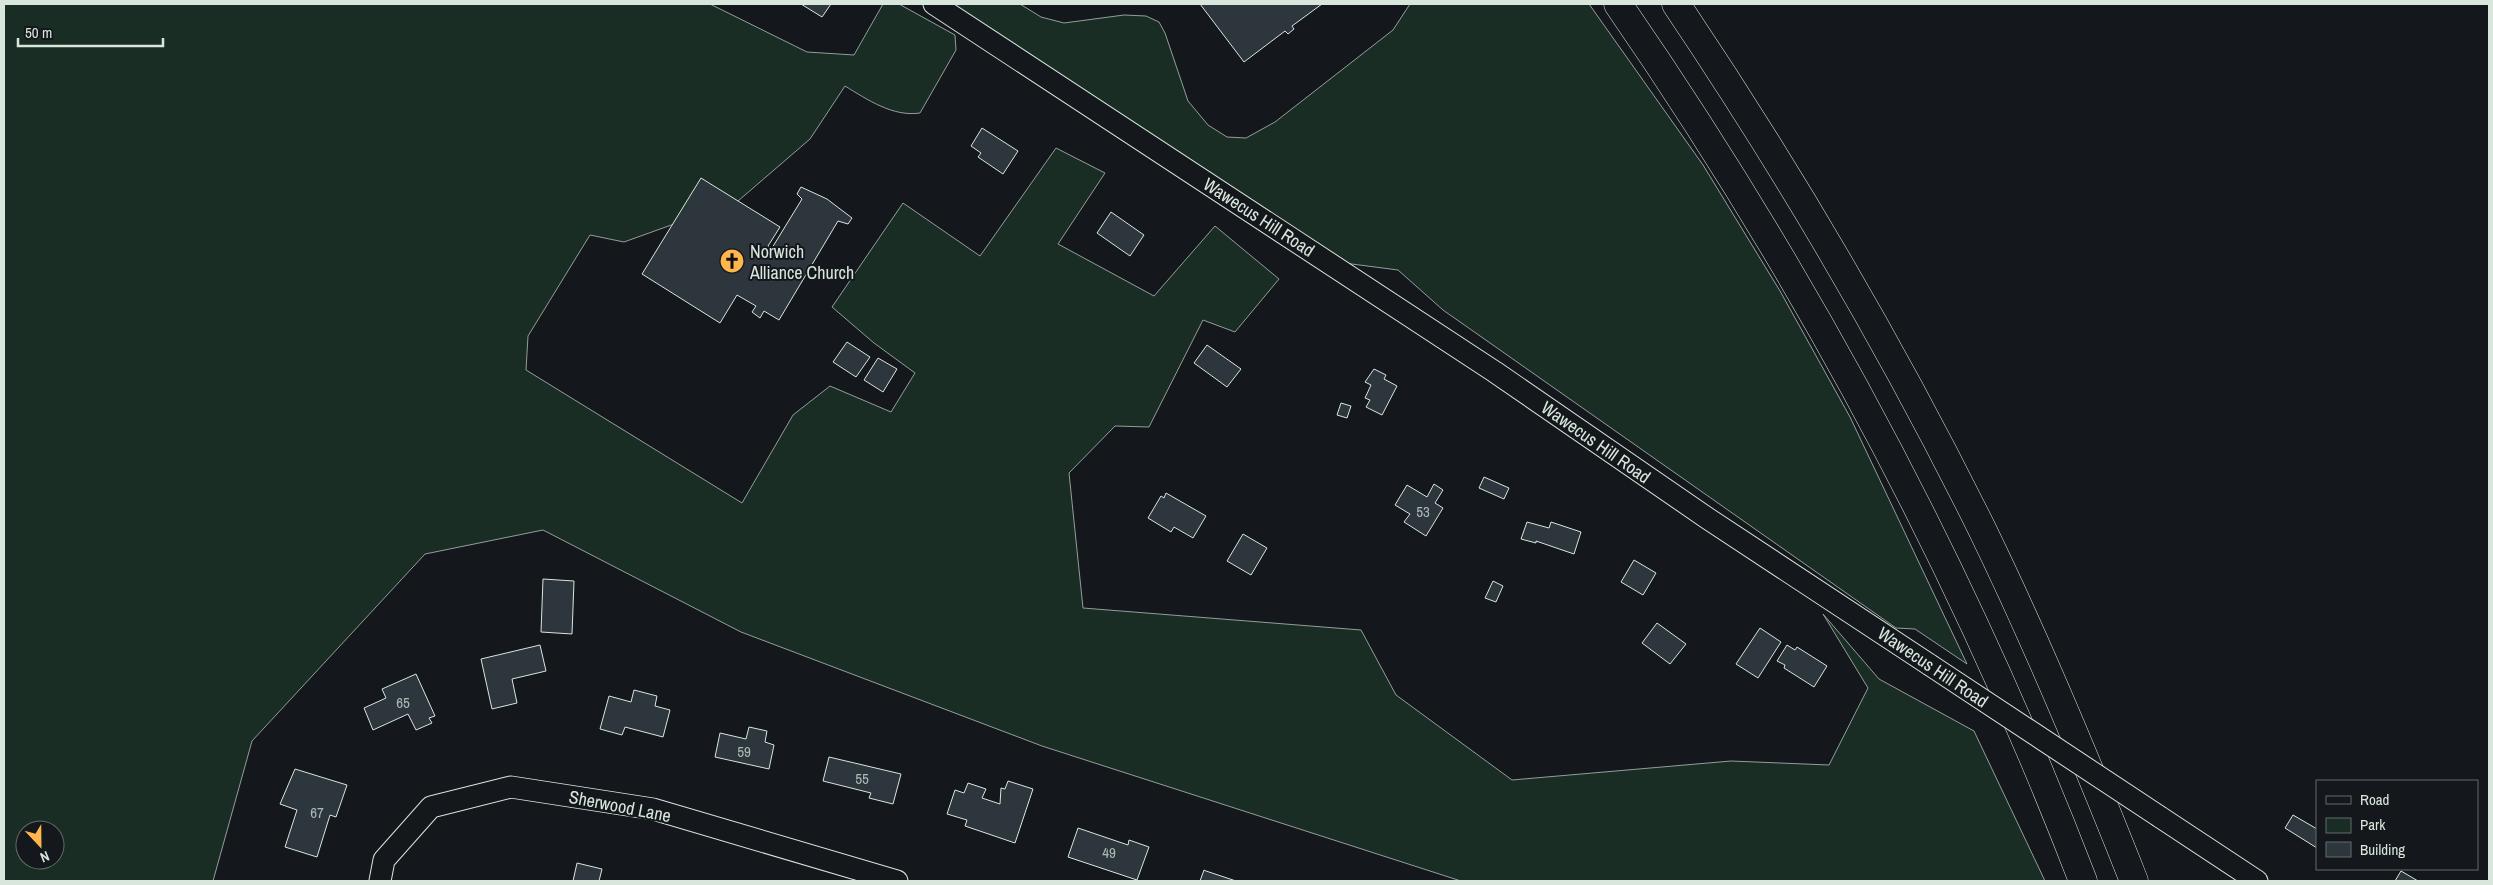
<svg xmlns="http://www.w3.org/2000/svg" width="2493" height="885" font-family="'Archivo Narrow',sans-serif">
<rect width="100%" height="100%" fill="#14181c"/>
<path fill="#1a2d24" stroke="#939e99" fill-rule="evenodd" d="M4 4H710L807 52 854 55 883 4H899L955 35 956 50 920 113C893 117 868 100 845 86L810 139 738 201 624 242 590 235 528 336 526 370 742 503 793 415 830 386 891 412 915 373 874 343 832 307 903 203 980 256 1056 148 1105 173 1058 244 1154 296 1215 226 1279 279 1235 332 1203 320 1149 427 1115 426 1069 473 1083 608 1361 630 1396 695 1512 780 1731 761 1829 765 1868 688 1823 614 1879 679 1974 731 2045 881H1461L1042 746 741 632 543 530 425 554 252 741 213 881H4ZM25 830H55V860H25Z
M935 4H1020L1041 17 1064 23 1124 15 1146 16 1159 22 1165 33 1188 101 1208 125 1227 137 1246 138 1275 122 1393 30 1410 4H1589L1703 165 1780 291 1850 417 1967 664 1915 629 1896 628 1443 310 1398 270 1344 263Z"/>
<path fill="#2c363c" stroke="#d8e6dc" d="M801 4H831L822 17Z
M1200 4H1322L1292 26 1294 29 1288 34 1285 31 1244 62Z
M982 128 1018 151 1003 174 978 157 981 153 971 146Z
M701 178 780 227 768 246 772 248 802 199 797 194 801 187 827 199 852 218 848 224 838 221 779 320 764 311 760 318 752 312 756 306 737 295 720 323 642 274Z
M1111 212 1144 235 1130 256 1097 233Z
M847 342 870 357 856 377 833 362Z
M1207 345 1241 369 1227 387 1194 363Z
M878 358 897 369 883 392 864 380Z
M1374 369 1386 375 1384 379 1397 386 1382 415 1366 407 1370 400 1365 398 1371 385 1365 382Z
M1341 403 1351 406 1347 418 1337 415Z
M1484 477 1509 488 1504 499 1479 488Z
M1434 484 1443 490 1435 503 1443 508 1426 536 1404 522 1410 514 1395 505 1407 485 1427 497Z
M1166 493 1206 516 1193 538 1174 527 1171 532 1148 518 1161 496 1164 498Z
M1527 522 1549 528 1551 522 1581 532 1574 554 1536 541V543L1521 539Z
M1243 534 1267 548 1251 575 1227 561Z
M1634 560 1656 573 1643 595 1621 582Z
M543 579 574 581 572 634 541 632Z
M1493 581 1503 586 1496 602 1485 598Z
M1657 623 1686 644 1670 664 1642 643Z
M1760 628 1781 642 1758 678 1736 664Z
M540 645 546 671 512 679 517 703 492 709 481 659Z
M1787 645 1795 650 1797 647 1827 666 1814 687 1784 668 1785 665 1777 661Z
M416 674 435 716 429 718 432 723 416 730 408 714 373 730 364 708 386 698 382 689Z
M634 690 657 696 655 706 670 710 663 737 625 727 622 735 600 729 609 696 631 702Z
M749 727 767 731 765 742 774 745 769 769 715 757 720 733 746 739Z
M829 757 901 774 893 804 869 798 871 793 823 781Z
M295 769 347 785 336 817 330 815 317 857 285 847 297 810 280 804Z
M1008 781 1033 789 1015 843 965 826 967 820 947 814 955 790 964 793 968 783 986 789 982 798 1000 804 1001 788 1005 789Z
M2293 815 2317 829V848L2285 828Z
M1078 828 1128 845 1129 840 1149 847 1137 880 1068 857Z
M577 863 602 869 599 881H573Z
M1204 870 1206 871 1236 881H1200Z
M2401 871 2418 881H2395Z"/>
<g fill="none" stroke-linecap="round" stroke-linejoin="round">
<defs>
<path id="minor" d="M934 4 1495 372 1707 518 1930 665
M2160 817 2257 881
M380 881 384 860 431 807 511 787 653 809 897 881"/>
<path id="highway" d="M1618 4C1807 278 1964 571 2083 881
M1676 4C1789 172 1892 347 1982 529 2038 644 2087 762 2134 881"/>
</defs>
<use href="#minor" stroke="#d8e6dc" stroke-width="23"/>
<use href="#highway" stroke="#d8e6dc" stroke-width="29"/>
<use href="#minor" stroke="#14181c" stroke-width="21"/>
<use href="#highway" stroke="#14181c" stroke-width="28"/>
<defs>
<path id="minor-bridge" d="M1930 665 2160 817"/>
</defs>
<use href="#minor-bridge" stroke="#d8e6dc" stroke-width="23" stroke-linecap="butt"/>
<use href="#minor-bridge" stroke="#14181c" stroke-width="21"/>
</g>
<defs>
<symbol id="church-disc" viewBox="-11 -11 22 22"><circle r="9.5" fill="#ffb74d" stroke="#14181c"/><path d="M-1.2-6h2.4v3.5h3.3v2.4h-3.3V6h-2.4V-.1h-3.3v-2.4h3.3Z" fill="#111"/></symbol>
</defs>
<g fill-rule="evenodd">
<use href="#church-disc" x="718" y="247" width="28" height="28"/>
</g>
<g text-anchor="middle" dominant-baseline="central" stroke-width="4" stroke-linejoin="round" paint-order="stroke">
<g font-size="15" fill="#adbab4">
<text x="1423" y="511">53</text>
<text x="403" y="702">65</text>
<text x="744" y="751">59</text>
<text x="862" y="778">55</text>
<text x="317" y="812">67</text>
<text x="1109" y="852">49</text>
</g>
<g font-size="18" fill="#d8e6dc" stroke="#14181c">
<text transform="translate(1259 217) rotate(33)">Wawecus Hill Road</text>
<text transform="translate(1596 442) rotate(35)">Wawecus Hill Road</text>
<text transform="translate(1933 667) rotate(34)">Wawecus Hill Road</text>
<text transform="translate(620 806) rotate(11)">Sherwood Lane</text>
</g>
<g font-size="18" fill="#d8e6dc" stroke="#14181c" text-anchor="start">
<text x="750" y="251">Norwich<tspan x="750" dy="21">Alliance Church</tspan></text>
</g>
</g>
<rect width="2493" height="885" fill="none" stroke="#d8e6dc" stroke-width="10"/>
<rect x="2316" y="780" width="162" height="90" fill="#14181c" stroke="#626a69"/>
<rect x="2326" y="796" width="25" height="8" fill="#14181c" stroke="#626a69"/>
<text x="2360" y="805" font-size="15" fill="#d8e6dc">Road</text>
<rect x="2326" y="818" width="25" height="15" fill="#1a2d24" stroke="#626a69"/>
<text x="2360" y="830" font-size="15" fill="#d8e6dc">Park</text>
<rect x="2326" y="842" width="25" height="15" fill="#2c363c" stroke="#626a69"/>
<text x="2360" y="855" font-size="15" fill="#d8e6dc">Building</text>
<g transform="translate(40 845) rotate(158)"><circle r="24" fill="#14181c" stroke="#626a69"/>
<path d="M0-4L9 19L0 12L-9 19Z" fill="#ffb74d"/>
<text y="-8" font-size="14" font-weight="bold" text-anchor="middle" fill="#d8e6dc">N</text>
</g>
<path d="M18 38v8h145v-8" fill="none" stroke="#d8e6dc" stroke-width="2.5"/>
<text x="25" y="38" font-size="15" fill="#d8e6dc" stroke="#14181c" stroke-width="4" paint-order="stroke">50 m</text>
</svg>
